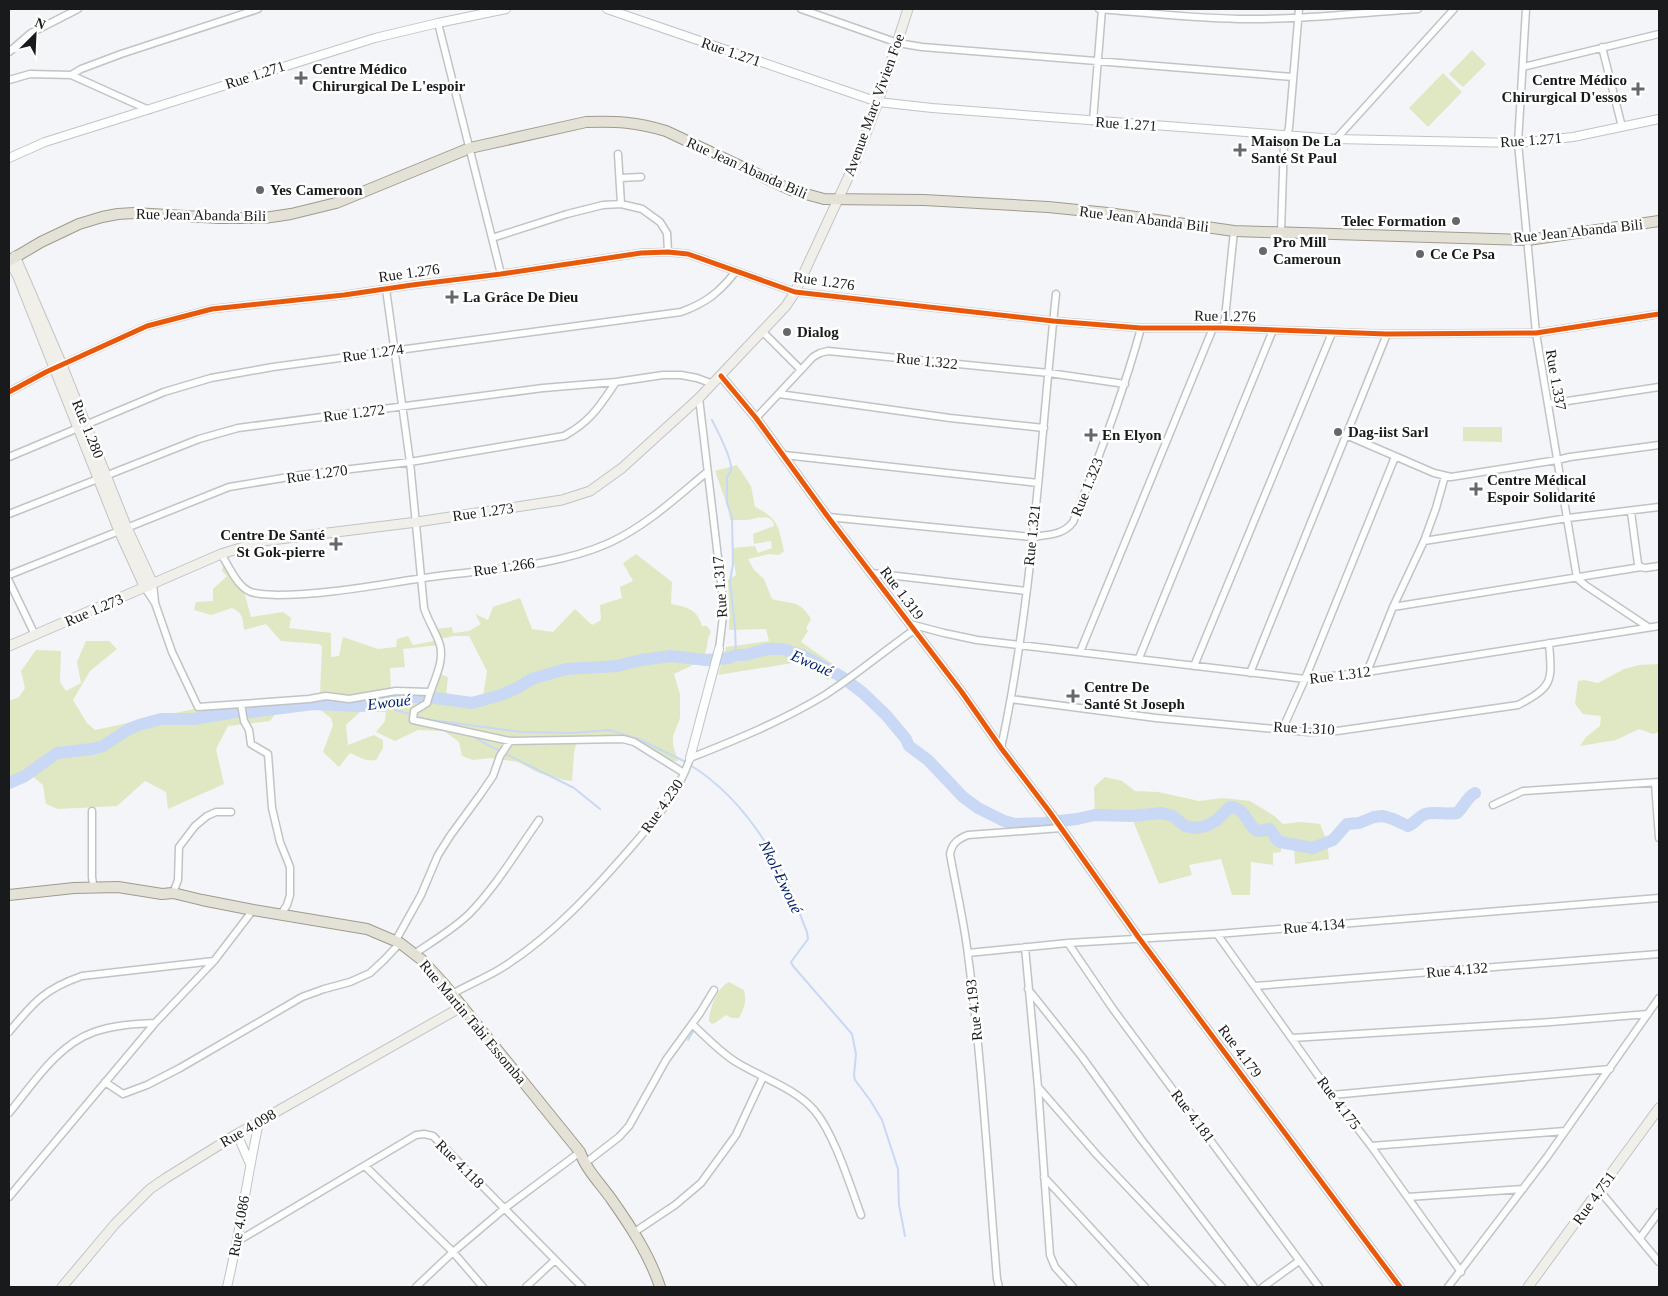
<svg xmlns="http://www.w3.org/2000/svg" width="1668" height="1296" font-family="'Times New Roman',serif">
<rect width="100%" height="100%" fill="#f3f5f8"/>
<path fill="#dfe8c2" fill-rule="evenodd" d="M1472 50 1486 64 1463 87 1449 74Z
M1443 73 1462 92 1428 127 1409 108Z
M1463 427H1502V442L1463 441Z
M737 465 751 486 755 507C779 519 778 526 784 551L779 555 769 554 748 559 754 570 764 579 772 599C793 605 799 599 811 619L806 628 808 631 801 642 840 669 828 680 799 662 718 675 726 647 769 641 766 629 729 630V611L728 580 736 575 732 548 755 546 758 553 772 548 771 541 754 544 753 534 774 526C772 512 757 519 747 520 741 520 736 520 730 520L728 508 715 471Z
M636 554 672 582 671 604C687 607 697 609 702 626H707L711 632C707 639 708 643 706 651 704 662 684 669 674 674L680 694V718L673 736V745L678 761 670 762 631 740 588 741 576 744 574 753 572 781 564 780 539 773 518 762 490 758 473 760 462 756 459 742 444 731 418 730 395 741 376 732 385 721 386 712H360L346 725 348 745 374 735 383 740V748L376 760C367 762 359 757 350 753L339 767 323 752 333 725 331 718 315 706 277 712 270 721 228 726 216 749 224 784 168 809 166 792 145 781 117 806 58 809 46 804 43 785 32 776 9 786V701L19 697 25 688 21 671 36 650 61 651 60 682 66 691 81 683 77 662 86 641H109L117 649 90 671 73 700 87 723 95 730 194 709 203 710 320 695 322 646 319 644 281 641 266 624 244 630C243 620 243 612 232 608L211 615 194 610 196 602 213 601V589L227 576 222 571 223 565 245 595 251 617 283 612 291 618 289 628 331 633V657L339 656 343 637 378 649 396 647 397 639 408 636 413 645 434 641 436 629 452 627 453 633 469 631 481 624 475 614 488 620 493 607 520 598 532 629 553 632 575 609 592 625 601 620 600 605 622 598 620 587 633 581 623 563ZM454 636H469L487 671 483 696 473 698 446 696 448 677 440 674 431 695 391 692 390 668 405 667 403 649 440 645 439 639Z
M1659 664V732L1653 734 1639 729 1616 740 1580 746 1586 737 1600 726 1601 716 1583 714 1575 704 1578 681 1584 680 1598 683 1624 669 1639 665Z
M1105 777 1122 781 1135 791 1158 792 1199 801 1223 798 1250 801 1273 815 1283 824 1301 822 1320 824 1327 842 1329 859 1295 864 1294 843 1281 842V852L1273 853V865L1251 862 1250 895H1232L1221 859 1189 865 1192 875 1159 884 1131 816 1095 815 1094 787Z
M729 982 744 990C747 1002 744 1008 739 1018H732L726 1015 715 1023 712 1024 709 1021C710 1007 716 989 729 982Z"/>
<g fill="none" stroke-linecap="round" stroke-linejoin="round">
<path stroke="#c9d8f4" stroke-width="2" d="M712 420C717 430 733 460 731 470 731 473 728 475 727 477V503L732 517 733 564 730 581 735 627 736 655
M385 702 393 709 412 715
M416 716 424 719 522 732 572 733 609 730 638 739 686 762
M452 722 461 728
M473 736 484 743 574 788 600 809
M690 765C731 790 762 832 784 875 793 893 799 913 807 932L808 939 791 962 793 966 852 1034 856 1054 854 1075 855 1080 870 1100 882 1120 898 1169 899 1205 905 1236
M688 1040 694 1030"/>
<path stroke="#c9d8f4" stroke-width="12" d="M9 783 25 776 57 753 92 749 103 746 129 729 139 725 161 719H194L241 711 249 712 314 704 360 706 406 697H428L472 703 501 695 517 688 532 679 566 669 617 666 641 660 671 656 706 660 729 658 736 655H745L768 649H782L802 655 842 677 863 693 886 715 906 739 909 746 928 760 963 797 978 808 1004 821 1015 824 1044 823 1077 819 1095 815 1131 816 1161 813 1173 816 1185 826 1194 828 1206 826 1217 820 1230 807H1234L1242 812 1254 829 1258 831 1270 829 1277 840 1280 842 1313 848 1333 840 1347 824 1359 823 1374 817 1383 816 1393 819 1408 826C1415 823 1418 817 1425 814 1435 811 1446 815 1457 813 1465 806 1466 798 1475 793"/>
<defs>
<path id="minor" d="M801 9 898 43 922 47 1293 77
M1099 9C1146 13 1192 18 1239 19 1299 20 1358 13 1418 9
M1526 9 1518 143 1536 333 1577 578 1585 585 1648 627
M438 23 501 274
M1602 47 1622 127
M9 52 31 33 78 9
M1523 67 1659 34
M71 75 81 69 121 54 258 9
M9 80 30 74 71 75 149 110
M1093 121 1102 9
M1336 139 1454 9
M618 154 621 204
M620 178 641 177
M1281 232 1284 142 1289 128 1299 9
M492 238 567 214 603 205 621 204 642 209 660 222 667 233 668 252
M386 289 410 462 424 608C428 621 436 632 440 645 445 664 431 685 427 703L414 711 413 720 510 741 623 739 634 742 684 773
M1224 328 1234 231
M762 331 801 370
M9 392 46 372 147 326 212 309 344 295 412 285 501 274 641 253 668 252 688 254 795 292 1053 321 1141 328H1224L1387 334 1536 333 1659 314
M779 394 950 418 1044 428
M699 398 724 608 719 649
M1548 404 1659 387
M756 418 813 357 820 353 828 351 1049 373 1125 384
M1346 435 1434 473 1451 477 1557 460 1570 457 1659 445
M784 455 1038 483
M9 457 164 392 211 378 273 367 681 312C706 303 720 292 736 271
M1631 512 1638 564 1641 567
M9 514 199 439 238 428 543 388 616 382 663 375H681L697 378 713 384
M828 517 1032 537C1047 535 1064 535 1073 522 1099 458 1123 394 1141 328
M1424 541 1568 518 1659 507
M221 554C229 566 237 587 251 592 259 595 269 594 277 595 326 595 375 585 424 578 484 569 553 568 609 543 646 526 677 497 707 472
M871 573 1026 591
M9 575 229 487 301 475 410 462 564 436C591 421 599 407 616 382
M9 581 35 635
M153 584 155 602
M145 588 155 603 172 652 198 707 241 704 244 721 249 730 251 744 268 754 272 808 280 842 290 867V895L287 905 281 914
M1393 607 1641 567 1645 568 1659 566
M910 624 944 633 977 640 1305 679 1367 672 1659 626
M1080 652 1213 328
M1139 658 1273 330
M1194 666 1332 333
M1367 672 1393 607 1424 541 1436 508 1445 476
M1250 673 1387 334
M1011 699 1156 718 1308 732 1337 731 1518 705C1554 686 1552 681 1549 643
M241 704 309 699 326 696 349 699 396 691 429 692
M1283 728 1305 679 1395 457
M1001 748C1033 599 1040 445 1056 294
M1655 783 1659 838
M1493 805 1523 791 1659 782
M92 811V877L93 884 96 887
M173 893 178 880 179 847 195 826 207 816 216 812H231
M1217 934 1332 1095 1371 1146 1461 1272
M396 940 421 895 438 855 450 836 480 795 493 776 500 756 510 741
M1068 943 1113 1009 1319 1287
M1025 947 1038 1087 1050 1255 1055 1267 1073 1287
M968 953 1068 943 1217 934 1659 898
M414 954C433 941 454 929 470 913 497 885 517 851 539 820
M1255 986 1659 954
M1028 989 1082 1057 1141 1139 1254 1287
M452 994C468 985 485 978 500 969 552 937 594 890 634 844 656 818 680 791 690 758 736 740 782 721 825 695 856 675 884 651 914 630
M692 1024C706 1037 720 1052 736 1062 760 1077 795 1088 814 1110 834 1133 850 1185 861 1215
M9 1032C33 1003 44 989 82 976L214 961
M1292 1038 1551 1022 1648 1014
M105 1082 123 1094 147 1085 180 1068 302 997 324 989 350 982 370 973 384 960 400 943
M1038 1087 1097 1155 1222 1287
M1332 1095 1610 1069
M9 1113C33 1084 57 1045 94 1032 114 1025 134 1024 155 1023
M1371 1146 1565 1131
M584 1164 619 1137 629 1126 666 1060 700 1013 714 990
M365 1166 453 1252 483 1287
M1044 1177 1145 1287
M1599 1190 1659 1262
M9 1197 155 1023 214 961 253 910
M1408 1197 1523 1189
M633 1233 675 1205 701 1183 736 1135 763 1077
M1640 1238 1659 1212
M238 1241 416 1135 424 1134 433 1136 582 1287
M416 1287 453 1252 505 1208 580 1152
M526 1287 555 1260
M999 1287 997 1279C988 1171 982 1062 968 955 964 921 956 888 950 854 952 843 958 839 968 835L1061 828
M1263 1287 1299 1261
M1448 1287 1547 1157 1659 998"/>
<path id="tertiary" d="M607 9 878 102 932 108 1336 139 1518 143 1573 137 1659 119
M9 158 45 142 375 38 438 23 506 9
M721 376 756 418 828 517 961 691 1001 748 1049 811 1139 938 1400 1287
M690 758 719 649
M237 1134 250 1164
M227 1287C240 1233 247 1177 259 1122"/>
<path id="secondary" d="M15 256 62 365 127 528 153 584
M9 260 18 277 119 531 145 588
M9 646 221 554 263 541 417 522 562 500 590 491 622 468 699 398 786 306 795 292 854 165 878 102 908 9
M62 1287 115 1224 150 1189 166 1178 237 1134 463 1006
M1528 1287 1659 1108"/>
<path id="primary" d="M9 261 41 242 79 224 102 217 118 214 134 213 219 218H264L291 214 336 203 470 148 586 122C617 121 636 122 666 131L791 190 824 199 924 200 1048 207 1108 213 1234 231 1528 240 1659 221
M9 895 74 888 118 887 162 894 173 893 202 900 253 910 367 929 400 943 422 960 444 984 580 1152C586 1170 601 1184 612 1200 631 1227 650 1256 660 1287"/>
</defs>
<use href="#minor" stroke="#c2c3c5" stroke-width="9"/>
<use href="#tertiary" stroke="#c2c3c5" stroke-width="10"/>
<use href="#secondary" stroke="#c2c3c5" stroke-width="11"/>
<use href="#primary" stroke="#a09b8b" stroke-width="12"/>
<use href="#minor" stroke="#fdfefe" stroke-width="6"/>
<use href="#tertiary" stroke="#fdfefe" stroke-width="8"/>
<use href="#secondary" stroke="#f0efea" stroke-width="9"/>
<use href="#primary" stroke="#e4e1d7" stroke-width="10"/>
<defs>
<path id="cycleway" d="M721 376 756 418 828 517 961 691 1001 748 1049 811 1139 938 1400 1287
M9 392 46 372 147 326 212 309 344 295 412 285 501 274 641 253 668 252 688 254 795 292 1053 321 1141 328H1224L1387 334 1536 333 1659 314"/>
</defs>
<use href="#cycleway" stroke="#fff" stroke-width="8"/>
<use href="#cycleway" stroke="#e8590c" stroke-width="5"/>
</g>
<g fill="#656768" stroke="#fff" stroke-width="2">
<path d="M298.5 70.5h5v5h5v5h-5v5h-5v-5h-5v-5h5z"/>
<path d="M1635.5 81.5h5v5h5v5h-5v5h-5v-5h-5v-5h5z"/>
<path d="M1237.5 142.5h5v5h5v5h-5v5h-5v-5h-5v-5h5z"/>
<circle cx="260" cy="190" r="5"/>
<circle cx="1456" cy="221" r="5"/>
<circle cx="1263" cy="251" r="5"/>
<circle cx="1420" cy="254" r="5"/>
<path d="M449.5 289.5h5v5h5v5h-5v5h-5v-5h-5v-5h5z"/>
<circle cx="787" cy="332" r="5"/>
<circle cx="1338" cy="432" r="5"/>
<path d="M1088.5 427.5h5v5h5v5h-5v5h-5v-5h-5v-5h5z"/>
<path d="M1473.5 481.5h5v5h5v5h-5v5h-5v-5h-5v-5h5z"/>
<path d="M333.5 536.5h5v5h5v5h-5v5h-5v-5h-5v-5h5z"/>
<path d="M1070.5 688.5h5v5h5v5h-5v5h-5v-5h-5v-5h5z"/>
</g>
<g text-anchor="middle" dominant-baseline="central" stroke-width="5" stroke-linejoin="round" paint-order="stroke">
<g font-size="15" fill="#181a1b" stroke="#fff">
<text transform="translate(731 52) rotate(19)">Rue 1.271</text>
<text transform="translate(255 75) rotate(-18)">Rue 1.271</text>
<text transform="translate(874 105) rotate(-70)">Avenue Marc Vivien Foe</text>
<text transform="translate(1126 124) rotate(4)">Rue 1.271</text>
<text transform="translate(1531 140) rotate(-4)">Rue 1.271</text>
<text transform="translate(747 168) rotate(24)">Rue Jean Abanda Bili</text>
<text transform="translate(201 215) rotate(1)">Rue Jean Abanda Bili</text>
<text transform="translate(1144 219) rotate(7)">Rue Jean Abanda Bili</text>
<text transform="translate(1578 231) rotate(-6)">Rue Jean Abanda Bili</text>
<text transform="translate(409 273) rotate(-8)">Rue 1.276</text>
<text transform="translate(824 281) rotate(8)">Rue 1.276</text>
<text transform="translate(1225 316) rotate(1)">Rue 1.276</text>
<text transform="translate(373 353) rotate(-8)">Rue 1.274</text>
<text transform="translate(927 361) rotate(6)">Rue 1.322</text>
<text transform="translate(1556 380) rotate(80)">Rue 1.337</text>
<text transform="translate(354 413) rotate(-7)">Rue 1.272</text>
<text transform="translate(88 429) rotate(68)">Rue 1.280</text>
<text transform="translate(317 474) rotate(-8)">Rue 1.270</text>
<text transform="translate(1087 487) rotate(-68)">Rue 1.323</text>
<text transform="translate(483 512) rotate(-8)">Rue 1.273</text>
<text transform="translate(1032 535) rotate(-84)">Rue 1.321</text>
<text transform="translate(504 567) rotate(-8)">Rue 1.266</text>
<text transform="translate(720 587) rotate(-94)">Rue 1.317</text>
<text transform="translate(902 593) rotate(53)">Rue 1.319</text>
<text transform="translate(94 610) rotate(-23)">Rue 1.273</text>
<text transform="translate(1340 675) rotate(-7)">Rue 1.312</text>
<text transform="translate(1304 728) rotate(3)">Rue 1.310</text>
<text transform="translate(662 806) rotate(-55)">Rue 4.230</text>
<text transform="translate(1314 926) rotate(-5)">Rue 4.134</text>
<text transform="translate(1457 970) rotate(-5)">Rue 4.132</text>
<text transform="translate(974 1010) rotate(-96)">Rue 4.193</text>
<text transform="translate(473 1022) rotate(50)">Rue Martin Tabi Essomba</text>
<text transform="translate(1240 1051) rotate(53)">Rue 4.179</text>
<text transform="translate(1339 1103) rotate(53)">Rue 4.175</text>
<text transform="translate(1193 1116) rotate(53)">Rue 4.181</text>
<text transform="translate(248 1128) rotate(-30)">Rue 4.098</text>
<text transform="translate(460 1164) rotate(45)">Rue 4.118</text>
<text transform="translate(1594 1198) rotate(-54)">Rue 4.751</text>
<text transform="translate(239 1226) rotate(-80)">Rue 4.086</text>
</g>
<g font-size="15" font-weight="bold" fill="#181a1b" stroke="#fff" text-anchor="start">
<text x="312" y="69">Centre Médico<tspan x="312" dy="17">Chirurgical De L'espoir</tspan></text>
<text x="1627" y="80" text-anchor="end">Centre Médico<tspan x="1627" dy="17">Chirurgical D'essos</tspan></text>
<text x="1251" y="141">Maison De La<tspan x="1251" dy="17">Santé St Paul</tspan></text>
<text x="270" y="190">Yes Cameroon</text>
<text x="1446" y="221" text-anchor="end">Telec Formation</text>
<text x="1273" y="242">Pro Mill<tspan x="1273" dy="17">Cameroun</tspan></text>
<text x="1430" y="254">Ce Ce Psa</text>
<text x="463" y="297">La Grâce De Dieu</text>
<text x="797" y="332">Dialog</text>
<text x="1348" y="432">Dag-iist Sarl</text>
<text x="1102" y="435">En Elyon</text>
<text x="1487" y="480">Centre Médical<tspan x="1487" dy="17">Espoir Solidarité</tspan></text>
<text x="325" y="535" text-anchor="end">Centre De Santé<tspan x="325" dy="17">St Gok-pierre</tspan></text>
<text x="1084" y="687">Centre De<tspan x="1084" dy="17">Santé St Joseph</tspan></text>
</g>
<g font-size="16" font-style="italic" fill="#012167" stroke="#fff">
<text transform="translate(812 663) rotate(24)">Ewoué</text>
<text transform="translate(389 702) rotate(-7)">Ewoué</text>
<text transform="translate(781 877) rotate(64)">Nkol-Ewoué</text>
</g>
</g>
<rect width="1668" height="1296" fill="none" stroke="#181a1b" stroke-width="20"/>
<g transform="translate(35 35) rotate(24)" stroke="#ffffff" stroke-width="4" paint-order="stroke">
<path d="M0-4L9 19L0 12L-9 19Z" fill="#181a1b"/>
<text y="-8" font-size="14" font-weight="bold" text-anchor="middle" fill="#181a1b">N</text>
</g>
</svg>
